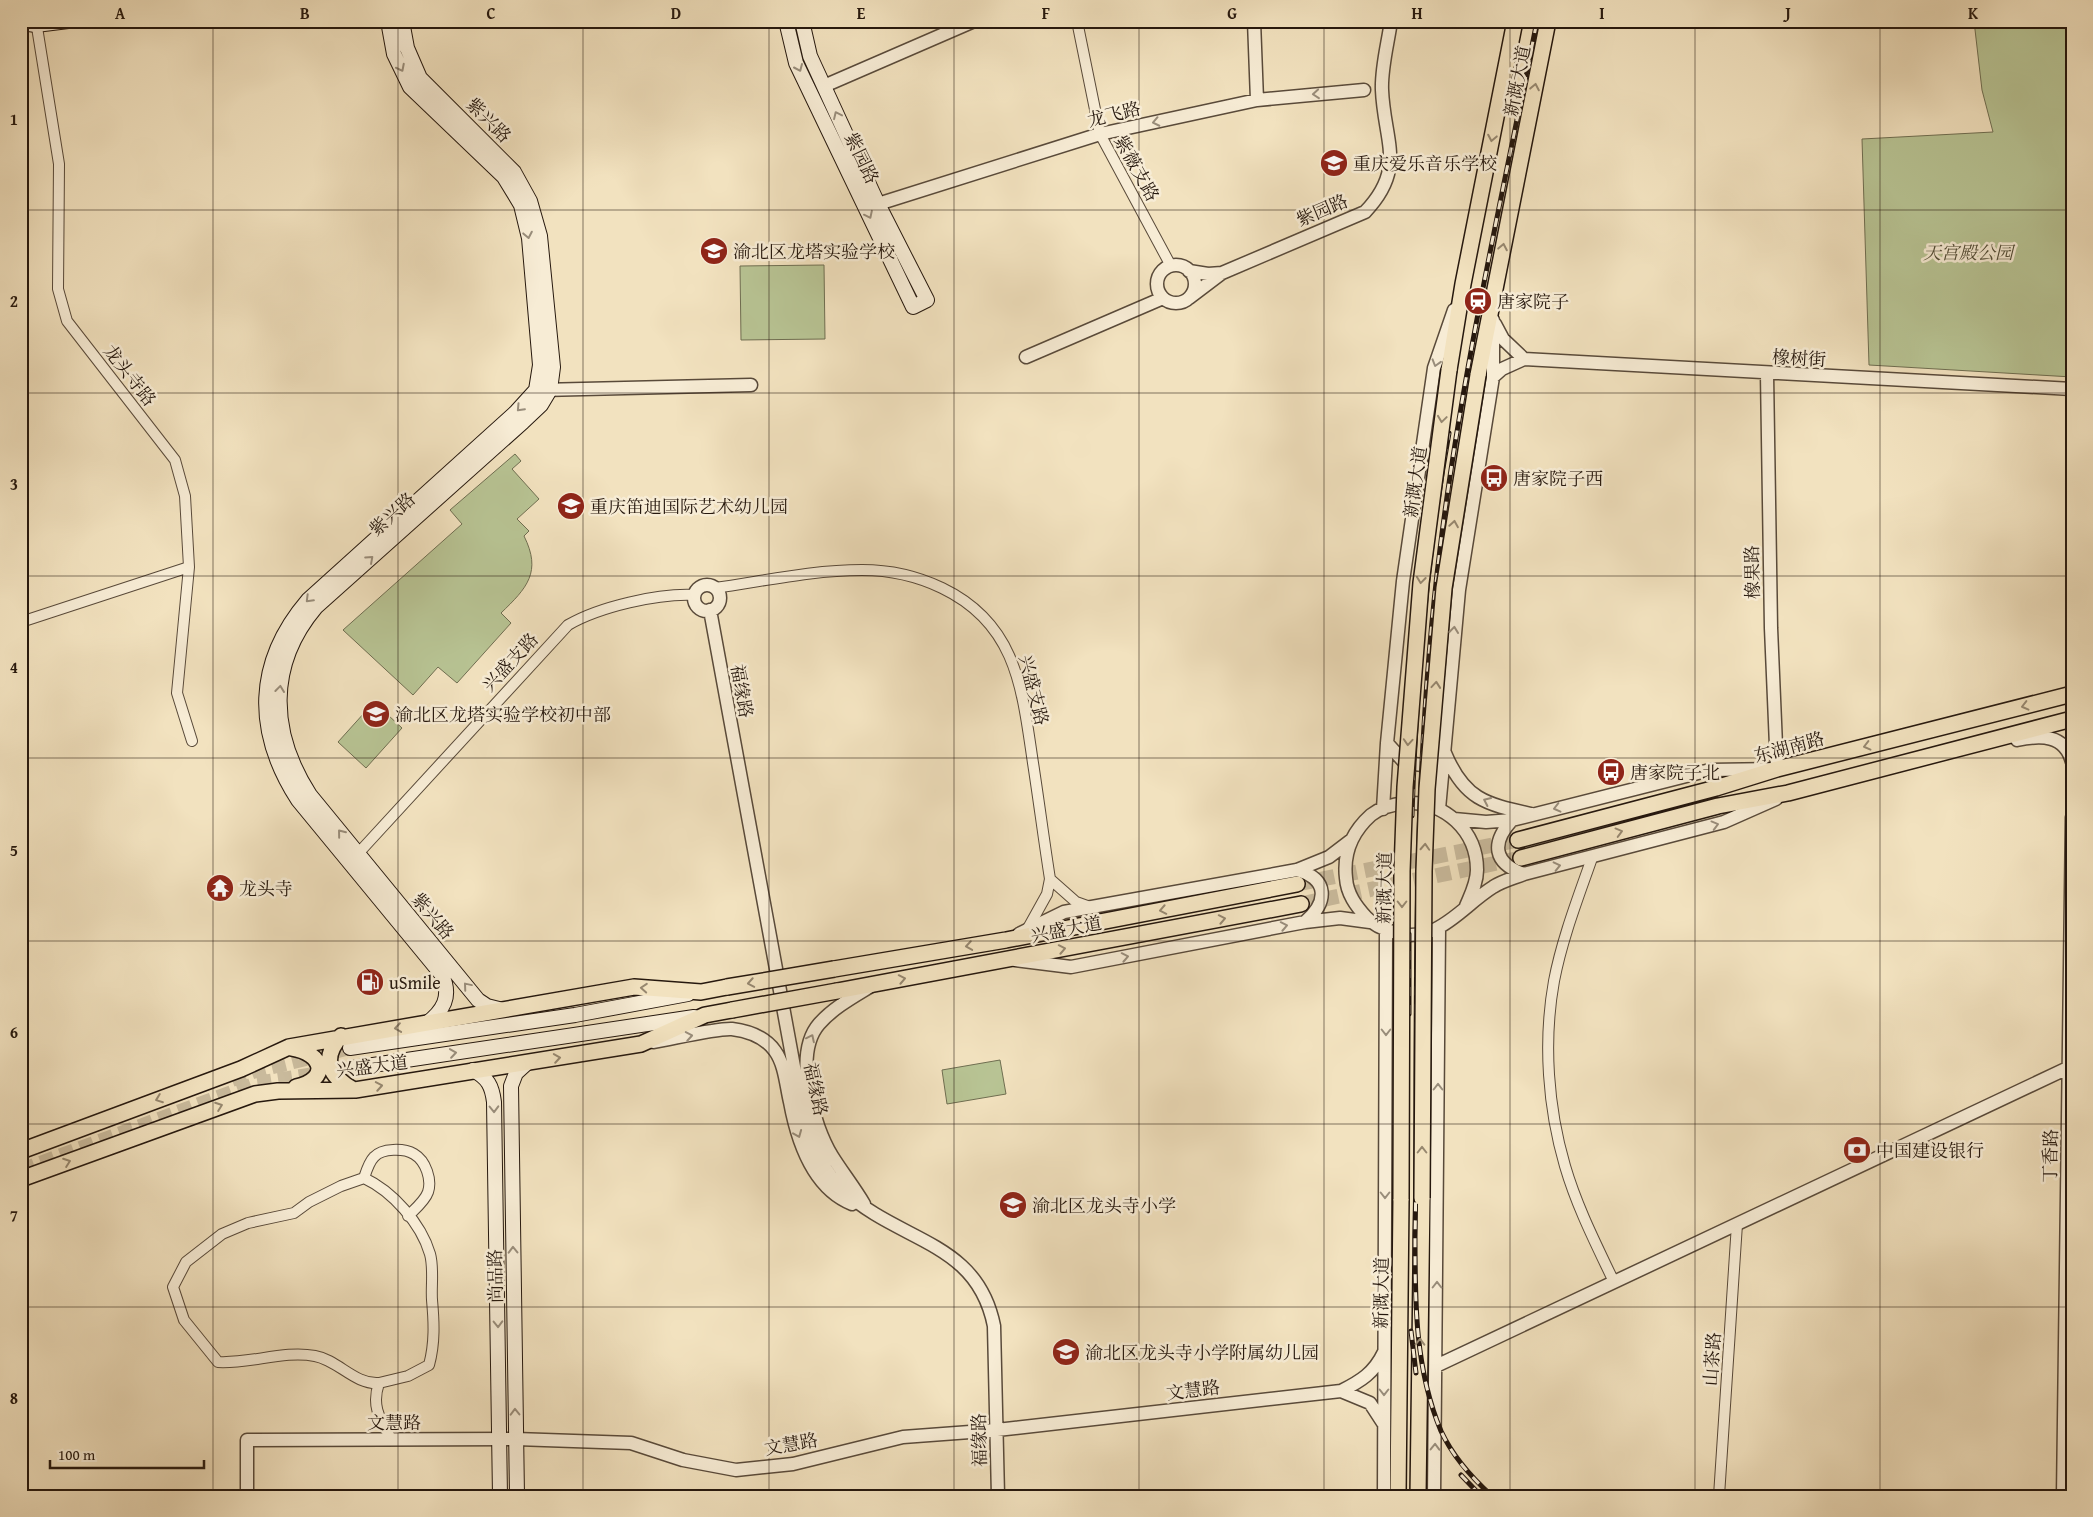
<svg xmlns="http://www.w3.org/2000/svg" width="2093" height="1517" font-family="'Gentium Book Plus','Noto Serif SC',serif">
<rect width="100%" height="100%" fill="#f2e2bf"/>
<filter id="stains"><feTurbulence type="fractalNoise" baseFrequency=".004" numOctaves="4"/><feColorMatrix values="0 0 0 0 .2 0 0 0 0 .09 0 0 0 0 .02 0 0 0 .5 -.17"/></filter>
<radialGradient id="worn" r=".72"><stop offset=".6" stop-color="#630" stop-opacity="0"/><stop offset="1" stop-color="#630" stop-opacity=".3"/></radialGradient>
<path fill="#b8c494" stroke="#6f6e51" d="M1974 21H2072V377L1869 365 1862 139 1993 132 1982 90Z
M824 265 825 339 741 340 740 266Z
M515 454 521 461 512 469 539 499 517 519 529 531 524 536C542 572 527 588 501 613L511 623 457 683 438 667 413 695 343 630 462 524 450 510Z
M374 702 402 728 366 768 338 742Z
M1000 1060 1006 1094 947 1104 942 1070Z"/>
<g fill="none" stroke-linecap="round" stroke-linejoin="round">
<path stroke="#c9ba9c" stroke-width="14" stroke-dasharray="14 7" stroke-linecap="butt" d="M232 1080 253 1072 350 1048
M21 1170 256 1083 353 1068"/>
<path stroke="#c9ba9c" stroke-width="15" stroke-dasharray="15 8" stroke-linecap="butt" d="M1297 884 1518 840
M1301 904 1521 858"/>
<defs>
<path id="minor" d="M36 21 59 164 58 289 67 321 175 460 185 496 189 567 177 693 192 741
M1077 21 1100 134 1171 266
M715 588C764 581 813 570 862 570 891 570 917 576 942 588 1017 624 1022 689 1033 763 1039 802 1044 841 1050 879L1047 894 1027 930
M21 622 189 567
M1592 858C1578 898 1562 939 1554 981 1543 1042 1548 1108 1565 1166 1577 1207 1596 1244 1614 1282
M353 859 568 625C599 607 658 593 695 595
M1050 879 1076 902 1090 907
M364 1178C366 1172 369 1162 374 1157 382 1148 404 1148 414 1154 426 1161 432 1180 428 1192 425 1201 414 1210 408 1216
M379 1383C355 1385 338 1360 315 1356 284 1350 250 1364 218 1362L184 1320 173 1287 186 1262 222 1234 248 1223 294 1213 309 1202 341 1186 364 1178C392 1191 421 1223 430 1254 434 1268 431 1286 432 1300 434 1322 435 1343 429 1365L408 1376 379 1383C371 1406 380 1419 391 1439
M1719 1496 1737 1224"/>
<path id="tertiary" d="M1254 21 1257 100
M824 86 974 21
M878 204 1100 134 1257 100 1364 90
M1157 284a19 19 0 1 1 38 0a19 19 0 1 1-38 0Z
M1189 271 1208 274 1222 273
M1189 298 1222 273 1365 212C1407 168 1384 141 1382 90 1381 68 1388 43 1391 21
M1026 357 1163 298
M1524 359 2072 389
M1493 377 1502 369 1524 359 1503 339 1495 324
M541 390 751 385
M694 598a13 13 0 1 1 26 0a13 13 0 1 1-26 0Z
M710 610 804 1121C814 1146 823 1171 843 1190 899 1243 977 1240 994 1326L998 1496
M2017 740C2040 735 2065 734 2072 762
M1387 743 1405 763 1423 765 1435 758
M1445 753C1464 799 1485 804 1531 814
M1383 809 1387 743 1403 581 1434 368 1454 310
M1439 809 1459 590 1493 377V320
M1454 819 1486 822 1512 820 1710 770 1777 769 1771 628 1767 374
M1512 820C1491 843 1493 863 1524 874
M1297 870C1329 879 1328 902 1305 922
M1466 906C1471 894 1477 883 1477 870 1477 831 1445 801 1406 803 1395 804 1381 807 1371 815 1352 832 1343 852 1346 878 1347 894 1356 906 1366 917 1374 926 1385 930 1396 933 1438 944 1461 907 1493 887 1502 881 1514 878 1524 874L1724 822 1776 799
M1019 934 1064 912 1297 870 1329 857 1350 841
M1015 960 1071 967 1305 922 1340 918 1370 922
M653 1042C672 1039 716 1028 732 1029 748 1031 765 1037 775 1051 785 1065 786 1085 790 1102 797 1140 812 1188 852 1204
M864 1204C854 1187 842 1172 832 1156 813 1125 793 1054 819 1024 833 1008 853 997 871 986
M1436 1366 2072 1066
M1341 1391 1370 1403 1383 1423
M247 1496V1440L516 1439 631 1443 683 1460 736 1470 793 1464 903 1437 997 1430 1341 1391C1361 1381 1374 1373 1384 1352
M1384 1496 1386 931
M1434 1496 1439 929
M2063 1496 2072 817"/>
<path id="secondary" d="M388 21 394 54 410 87 504 177 521 205 529 238 540 365 536 390 516 412 308 600C254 663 254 732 298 800L442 975C452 997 443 1011 426 1024
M402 21 407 48 420 78 514 172 530 201 540 236 553 367 550 390 541 405 523 422 316 607C267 665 270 733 310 795L478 1000 487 1006 503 1010
M786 21 796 63 913 307 927 300 878 204 810 56 802 21
M21 23 36 25 68 21
M350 1048 575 1015 688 994
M353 1068 694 1017
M473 1070C488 1078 492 1086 494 1102L500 1496
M517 1496 511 1086 516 1073 528 1062"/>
<path id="primary" d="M1449 370 1463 284 1515 21
M1478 375 1548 21
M1518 840 1716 788 1777 769 2072 694
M1521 858 1718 806 1788 793 2072 719
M834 969 1006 940 1297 884
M837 991 1301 904
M341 1036C320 1059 330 1077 354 1090
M292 1048C323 1053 331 1079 296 1087
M21 1151 241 1069 289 1047 634 987 701 992 727 987
M21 1179 255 1094 278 1091 355 1090 641 1044 705 1015 732 1010
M1398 1496 1401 1199
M1418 1496 1422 1198"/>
</defs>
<use href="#minor" stroke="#594a3a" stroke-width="12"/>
<use href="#tertiary" stroke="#594a3a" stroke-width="15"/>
<use href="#secondary" stroke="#26180e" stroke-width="16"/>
<use href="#primary" stroke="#26180e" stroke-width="18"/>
<use href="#minor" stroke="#f7ecd5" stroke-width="10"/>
<use href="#tertiary" stroke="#f7ecd5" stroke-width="12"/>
<use href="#secondary" stroke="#f7ecd5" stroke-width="14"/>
<use href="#primary" stroke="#f2e2bf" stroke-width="15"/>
<defs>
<path id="rail" d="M1412 816C1416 689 1426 559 1449 433
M1409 1014V934
M1411 1331 1416 1373
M1461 1475 1481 1496
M1492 1496C1471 1477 1453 1457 1441 1431 1415 1369 1415 1303 1415 1237 1416 1192 1416 1146 1416 1101 1416 917 1417 732 1440 549 1462 372 1502 197 1537 21"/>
</defs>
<use href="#rail" stroke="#26180e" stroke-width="5"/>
<use href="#rail" stroke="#f7ecd5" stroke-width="3" stroke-dasharray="9" stroke-linecap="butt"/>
<defs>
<path id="primary-bridge" d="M727 987 834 969
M732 1010 837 991
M1422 1198 1424 871 1427 789 1444 588 1478 375
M1401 1199 1402 871 1405 787 1421 583 1449 370"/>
</defs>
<use href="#primary-bridge" stroke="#26180e" stroke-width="18" stroke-linecap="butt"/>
<use href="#primary-bridge" stroke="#f2e2bf" stroke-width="15"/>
</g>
<defs><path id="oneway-chevron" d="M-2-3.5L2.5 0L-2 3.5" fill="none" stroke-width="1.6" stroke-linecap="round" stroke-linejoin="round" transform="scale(1.25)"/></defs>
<g stroke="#998d7b">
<use href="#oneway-chevron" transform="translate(401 68) rotate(63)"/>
<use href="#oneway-chevron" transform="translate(799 68) rotate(66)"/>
<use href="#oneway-chevron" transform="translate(1316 94) rotate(175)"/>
<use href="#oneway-chevron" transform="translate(837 115) rotate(-115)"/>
<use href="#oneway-chevron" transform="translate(1156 122) rotate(168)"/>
<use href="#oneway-chevron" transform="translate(869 215) rotate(64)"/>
<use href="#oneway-chevron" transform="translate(528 235) rotate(79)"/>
<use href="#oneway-chevron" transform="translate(1436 363) rotate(107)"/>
<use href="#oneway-chevron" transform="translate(520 408) rotate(133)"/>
<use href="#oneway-chevron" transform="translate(370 559) rotate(-42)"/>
<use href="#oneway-chevron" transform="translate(309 599) rotate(135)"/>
<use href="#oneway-chevron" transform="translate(1454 630) rotate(-84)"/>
<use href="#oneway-chevron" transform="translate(280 689) rotate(-83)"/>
<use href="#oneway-chevron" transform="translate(1487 801) rotate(-155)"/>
<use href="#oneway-chevron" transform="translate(1557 808) rotate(166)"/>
<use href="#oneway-chevron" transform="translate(1715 825) rotate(-15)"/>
<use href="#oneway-chevron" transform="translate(341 833) rotate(-129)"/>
<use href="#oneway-chevron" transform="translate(1557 866) rotate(-13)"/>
<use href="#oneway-chevron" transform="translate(1284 926) rotate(-11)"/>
<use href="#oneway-chevron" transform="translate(1125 957) rotate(-11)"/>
<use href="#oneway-chevron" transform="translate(467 986) rotate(-130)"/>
<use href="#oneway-chevron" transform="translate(1386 1032) rotate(90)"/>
<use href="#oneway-chevron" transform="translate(689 1036) rotate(-10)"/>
<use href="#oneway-chevron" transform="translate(811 1038) rotate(-64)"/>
<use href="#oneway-chevron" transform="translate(453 1053) rotate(-8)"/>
<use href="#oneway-chevron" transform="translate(1438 1087) rotate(-90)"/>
<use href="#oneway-chevron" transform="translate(494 1109) rotate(89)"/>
<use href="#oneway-chevron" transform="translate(798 1134) rotate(68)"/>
<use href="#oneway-chevron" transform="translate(1385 1195) rotate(90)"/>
<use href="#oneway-chevron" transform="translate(513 1250) rotate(-91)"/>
<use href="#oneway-chevron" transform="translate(1437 1285) rotate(-90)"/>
<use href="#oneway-chevron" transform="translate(498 1324) rotate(89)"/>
<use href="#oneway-chevron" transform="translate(1384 1392) rotate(90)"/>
<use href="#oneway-chevron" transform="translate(515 1412) rotate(-91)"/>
<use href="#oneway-chevron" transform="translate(1435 1447) rotate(-89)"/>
</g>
<g stroke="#96876f">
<use href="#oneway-chevron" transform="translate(1535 87) rotate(-79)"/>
<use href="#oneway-chevron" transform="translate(1492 138) rotate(101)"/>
<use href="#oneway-chevron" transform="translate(1503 247) rotate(-79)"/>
<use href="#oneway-chevron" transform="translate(1442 419) rotate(98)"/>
<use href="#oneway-chevron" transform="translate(1454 524) rotate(-81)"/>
<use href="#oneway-chevron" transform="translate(1421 580) rotate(97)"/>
<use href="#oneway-chevron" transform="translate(1436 685) rotate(-85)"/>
<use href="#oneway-chevron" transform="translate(2025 706) rotate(166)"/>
<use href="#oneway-chevron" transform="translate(1408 742) rotate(94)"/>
<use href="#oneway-chevron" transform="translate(1867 746) rotate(166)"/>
<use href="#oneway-chevron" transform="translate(1619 832) rotate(-15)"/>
<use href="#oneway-chevron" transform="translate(1425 847) rotate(-87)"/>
<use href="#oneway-chevron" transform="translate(1402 904) rotate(90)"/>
<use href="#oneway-chevron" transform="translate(1163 910) rotate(169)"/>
<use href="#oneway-chevron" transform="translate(1222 919) rotate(-11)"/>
<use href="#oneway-chevron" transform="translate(969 946) rotate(171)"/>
<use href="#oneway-chevron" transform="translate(1062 949) rotate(-11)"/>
<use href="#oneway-chevron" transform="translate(902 979) rotate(-11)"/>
<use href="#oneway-chevron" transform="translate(751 983) rotate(170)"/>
<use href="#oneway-chevron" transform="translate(644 988) rotate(-176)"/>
<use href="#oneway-chevron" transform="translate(398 1028) rotate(172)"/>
<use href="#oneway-chevron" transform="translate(557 1058) rotate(-9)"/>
<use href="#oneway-chevron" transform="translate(379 1086) rotate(-10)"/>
<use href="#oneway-chevron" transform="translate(159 1099) rotate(159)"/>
<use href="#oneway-chevron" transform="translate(219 1106) rotate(-20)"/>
<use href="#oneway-chevron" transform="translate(1422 1150) rotate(-90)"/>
<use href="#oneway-chevron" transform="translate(67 1162) rotate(-20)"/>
<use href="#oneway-chevron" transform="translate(1420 1342) rotate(-89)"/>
</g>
<path fill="none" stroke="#26180e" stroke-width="1" stroke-opacity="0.55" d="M213 21V1496M398 21V1496M583 21V1496M769 21V1496M954 21V1496M1139 21V1496M1324 21V1496M1510 21V1496M1695 21V1496M1880 21V1496M21 210H2072M21 393H2072M21 576H2072M21 758H2072M21 941H2072M21 1124H2072M21 1307H2072"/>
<defs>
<symbol id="school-disc" viewBox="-11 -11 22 22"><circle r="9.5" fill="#8f2418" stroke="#f7ecd5"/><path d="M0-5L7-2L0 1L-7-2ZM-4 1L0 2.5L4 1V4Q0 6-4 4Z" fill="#fff"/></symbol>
<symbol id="station-disc" viewBox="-11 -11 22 22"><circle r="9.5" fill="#8f2418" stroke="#f7ecd5"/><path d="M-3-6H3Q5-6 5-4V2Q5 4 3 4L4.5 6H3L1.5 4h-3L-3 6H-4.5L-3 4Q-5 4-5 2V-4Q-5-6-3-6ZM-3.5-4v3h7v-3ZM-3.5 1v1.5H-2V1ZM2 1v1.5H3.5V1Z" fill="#fff"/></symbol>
<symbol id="bus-disc" viewBox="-11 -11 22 22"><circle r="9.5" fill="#8f2418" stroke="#f7ecd5"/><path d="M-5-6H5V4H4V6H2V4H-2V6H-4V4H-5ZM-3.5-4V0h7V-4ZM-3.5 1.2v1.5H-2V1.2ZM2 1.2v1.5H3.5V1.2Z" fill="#fff"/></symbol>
<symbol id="temple-disc" viewBox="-11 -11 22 22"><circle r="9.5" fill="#8f2418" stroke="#f7ecd5"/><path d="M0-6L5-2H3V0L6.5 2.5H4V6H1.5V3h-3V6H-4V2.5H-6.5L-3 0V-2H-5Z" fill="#fff"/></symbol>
<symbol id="fuel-disc" viewBox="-11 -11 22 22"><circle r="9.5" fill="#8f2418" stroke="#f7ecd5"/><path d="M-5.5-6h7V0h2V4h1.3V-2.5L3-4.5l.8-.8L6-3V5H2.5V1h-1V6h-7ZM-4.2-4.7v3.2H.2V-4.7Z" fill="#fff"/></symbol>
<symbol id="bank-disc" viewBox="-11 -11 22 22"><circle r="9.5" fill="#8f2418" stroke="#f7ecd5"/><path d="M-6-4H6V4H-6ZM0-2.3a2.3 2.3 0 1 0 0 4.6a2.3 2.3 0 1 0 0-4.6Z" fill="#fff"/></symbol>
</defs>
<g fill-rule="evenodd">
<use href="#school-disc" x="1318" y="147" width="32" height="32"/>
<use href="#school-disc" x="698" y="235" width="32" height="32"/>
<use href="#station-disc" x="1462" y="285" width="32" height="32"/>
<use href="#bus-disc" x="1478" y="462" width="32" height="32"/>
<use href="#school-disc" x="555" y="490" width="32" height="32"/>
<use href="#school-disc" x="360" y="698" width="32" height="32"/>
<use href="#bus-disc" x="1595" y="756" width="32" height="32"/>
<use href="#temple-disc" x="204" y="872" width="32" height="32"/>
<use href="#fuel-disc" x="354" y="966" width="32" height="32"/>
<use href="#bank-disc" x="1841" y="1134" width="32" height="32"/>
<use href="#school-disc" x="997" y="1189" width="32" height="32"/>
<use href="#school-disc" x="1050" y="1336" width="32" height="32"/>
</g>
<g text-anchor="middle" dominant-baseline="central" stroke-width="5" stroke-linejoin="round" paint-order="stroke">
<g font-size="18" fill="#26180e" stroke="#f7ecd5">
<text transform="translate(1517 81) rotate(-79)">新溉大道</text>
<text transform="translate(1114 114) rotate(-14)">龙飞路</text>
<text transform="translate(489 120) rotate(45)">紫兴路</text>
<text transform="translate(862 158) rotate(64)">紫园路</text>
<text transform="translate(1137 168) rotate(61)">紫薇支路</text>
<text transform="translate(1322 210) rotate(-23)">紫园路</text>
<text transform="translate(1799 358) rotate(3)">橡树街</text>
<text transform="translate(130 375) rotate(52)">龙头寺路</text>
<text transform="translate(1415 482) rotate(-82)">新溉大道</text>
<text transform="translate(392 514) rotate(-42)">紫兴路</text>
<text transform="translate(1752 572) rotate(-91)">橡果路</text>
<text transform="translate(510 662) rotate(-47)">兴盛支路</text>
<text transform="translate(1034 690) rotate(76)">兴盛支路</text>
<text transform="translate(742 691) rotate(80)">福缘路</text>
<text transform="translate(1789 747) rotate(-15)">东湖南路</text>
<text transform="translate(1384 888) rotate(-89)">新溉大道</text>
<text transform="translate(433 916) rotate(50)">紫兴路</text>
<text transform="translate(1066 929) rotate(-11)">兴盛大道</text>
<text transform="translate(372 1066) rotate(-7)">兴盛大道</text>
<text transform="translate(816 1089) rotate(78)">福缘路</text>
<text transform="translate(2050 1156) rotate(-89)">丁香路</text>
<text transform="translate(495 1276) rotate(-91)">尚品路</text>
<text transform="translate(1381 1293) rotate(-89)">新溉大道</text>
<text transform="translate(1712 1359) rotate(-86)">山茶路</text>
<text transform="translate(1193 1390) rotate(-7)">文慧路</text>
<text x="394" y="1422">文慧路</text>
<text transform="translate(979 1440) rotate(-91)">福缘路</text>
<text transform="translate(791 1444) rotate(-10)">文慧路</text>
</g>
<g font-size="18" fill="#26180e" stroke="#f7ecd5" text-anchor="start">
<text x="1353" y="163">重庆爱乐音乐学校</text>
<text x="733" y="251">渝北区龙塔实验学校</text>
<text x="1497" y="301">唐家院子</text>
<text x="1513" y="478">唐家院子西</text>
<text x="590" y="506">重庆笛迪国际艺术幼儿园</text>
<text x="395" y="714">渝北区龙塔实验学校初中部</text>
<text x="1630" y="772">唐家院子北</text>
<text x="239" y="888">龙头寺</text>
<text x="389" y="982">uSmile</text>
<text x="1876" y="1150">中国建设银行</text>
<text x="1032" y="1205">渝北区龙头寺小学</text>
<text x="1085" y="1352">渝北区龙头寺小学附属幼儿园</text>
</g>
<g font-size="18" font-style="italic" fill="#524c36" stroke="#f7ecd5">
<text x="1968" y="252">天宫殿公园</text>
</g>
</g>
<rect width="2093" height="1517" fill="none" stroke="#f2e2bf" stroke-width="55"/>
<path d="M50 1460v8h154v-8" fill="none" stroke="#26180e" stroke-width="2.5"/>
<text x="58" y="1460" font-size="15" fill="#26180e" stroke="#f7ecd5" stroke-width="4" paint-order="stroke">100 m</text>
<rect x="28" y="28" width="2038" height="1462" fill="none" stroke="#26180e" stroke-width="2"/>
<g font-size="16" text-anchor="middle" font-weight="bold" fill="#26180e">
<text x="120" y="19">A</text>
<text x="305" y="19">B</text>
<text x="491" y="19">C</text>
<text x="676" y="19">D</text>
<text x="861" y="19">E</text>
<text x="1046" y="19">F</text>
<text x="1232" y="19">G</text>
<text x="1417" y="19">H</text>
<text x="1602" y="19">I</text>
<text x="1788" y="19">J</text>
<text x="1973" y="19">K</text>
<text x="14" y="125">1</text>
<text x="14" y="307">2</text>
<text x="14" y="490">3</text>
<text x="14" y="673">4</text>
<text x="14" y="856">5</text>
<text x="14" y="1038">6</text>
<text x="14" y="1221">7</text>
<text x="14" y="1404">8</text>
</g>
<rect width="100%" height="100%" filter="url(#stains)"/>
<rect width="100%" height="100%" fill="url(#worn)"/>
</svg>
